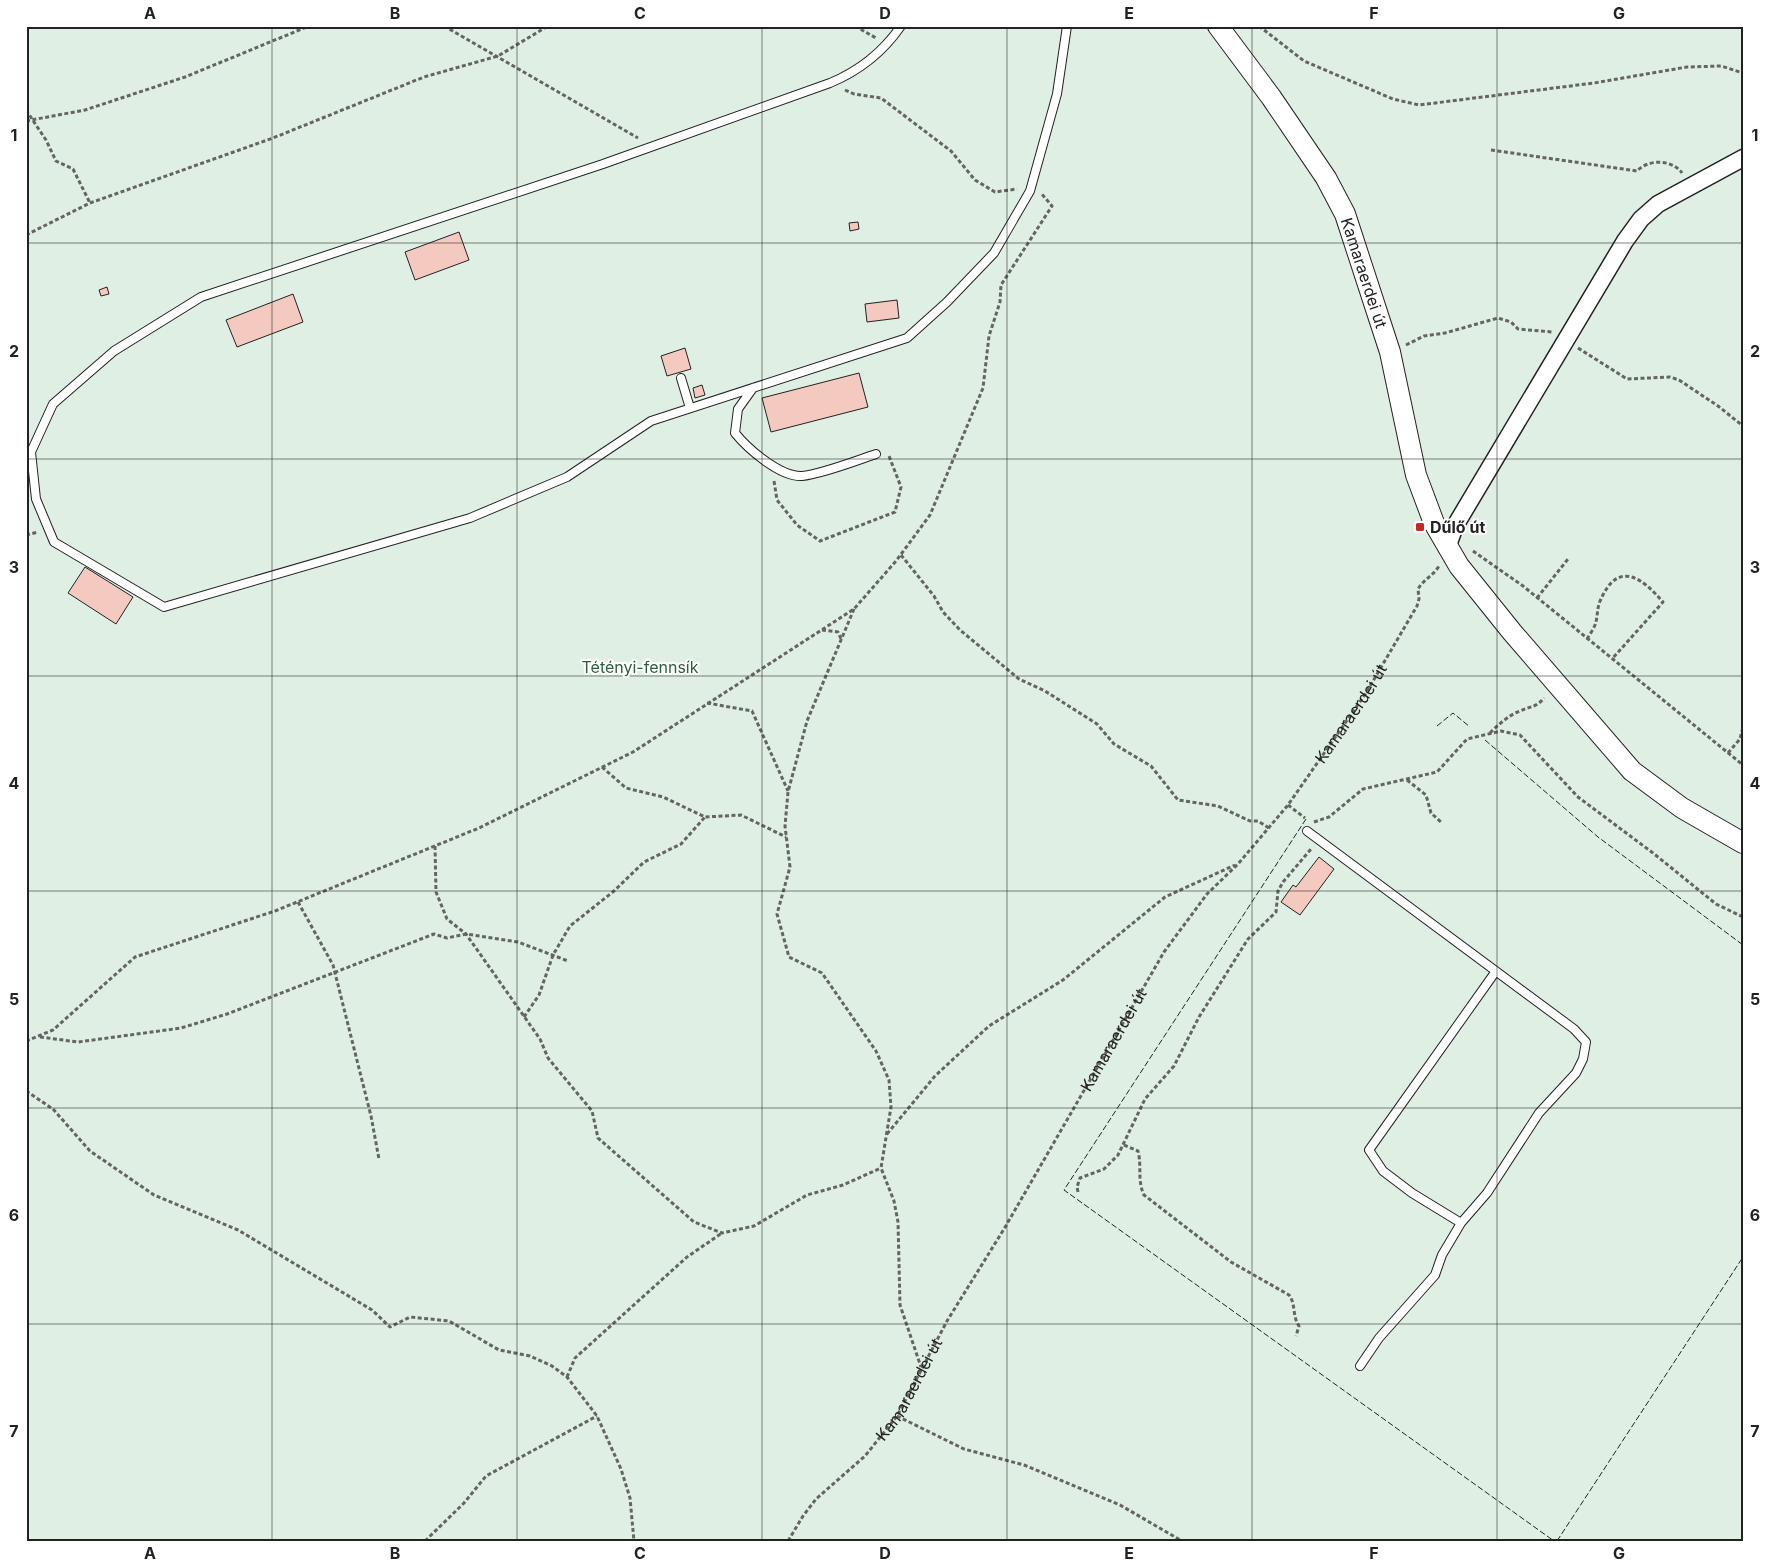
<svg xmlns="http://www.w3.org/2000/svg" width="1769" height="1567" font-family="Inter,sans-serif">
<rect width="100%" height="100%" fill="#fff"/>
<path fill="#e0efe3" stroke="#6f6f6f" d="M26 26H1743V1541H26Z"/>
<path fill="#f3c9c0" stroke="#222" d="M858 222 859 229 850 231 849 223Z
M459 232 469 260 415 280 405 252Z
M107 287 109 294 101 296 99 290Z
M293 294 303 322 237 347 226 320Z
M897 300 899 318 867 322 865 304Z
M685 348 691 369 667 376 661 356Z
M859 373 868 407 771 432 762 398Z
M702 385 705 395 695 398 693 388Z
M85 567 133 597 116 624 68 593Z
M1319 857 1334 869 1300 915 1281 902 1293 885 1296 887Z"/>
<g fill="none" stroke-linecap="round" stroke-linejoin="round">
<defs>
<path id="service" d="M901 26C883 52 859 71 830 83L603 164 201 297 114 351 53 404 31 452 36 499 54 542 164 607 470 518 567 477 651 421 907 338 947 302 994 253 1030 191 1057 94 1067 26
M681 378 690 408
M753 388 738 409 735 433C748 449 780 477 802 476 822 474 855 461 876 454
M1307 831 1574 1029 1586 1042 1583 1059 1576 1073 1539 1113 1487 1193 1461 1223 1442 1255 1435 1275 1379 1338 1360 1366
M1461 1223 1412 1193 1383 1171 1369 1150 1496 971"/>
<path id="minor" d="M1447 548 1455 526 1625 241 1641 219 1658 204 1743 158"/>
<g id="tertiary">
<path id="s2" d="M1218 26 1271 97 1326 178 1345 214 1390 352 1416 475 1434 523 1459 566 1512 632 1632 771 1682 808 1743 843"/>
</g>
</defs>
<use href="#service" stroke="#222" stroke-width="10"/>
<use href="#minor" stroke="#222" stroke-width="19"/>
<use href="#tertiary" stroke="#222" stroke-width="22"/>
<g stroke="#646464" stroke-width="3" stroke-dasharray="4 2.5" stroke-linecap="butt">
<path d="M444 26 638 138"/>
<path d="M855 26 876 38"/>
<path d="M1259 26 1304 61 1393 99 1419 105 1594 83 1687 67 1721 66 1743 73"/>
<path d="M845 90 854 94 881 98 951 151 975 180 995 192 1017 189"/>
<path d="M26 110 46 140 56 161 73 169 90 203"/>
<path d="M26 121 85 110 185 77 309 26"/>
<path d="M1491 150 1637 171C1648 159 1672 159 1682 173"/>
<path d="M26 235 90 203 273 138 424 77 498 56 548 26"/>
<path d="M1406 345 1424 336 1445 333 1498 318 1511 322 1518 329 1552 332"/>
<path d="M1578 348 1627 379 1670 377 1679 380 1718 406 1743 426"/>
<path d="M774 481 777 500 797 525 820 541 895 512 901 487 889 456"/>
<path d="M26 535 38 532"/>
<path d="M1473 551 1523 586 1743 765"/>
<path d="M901 555 934 596 943 612 960 630 1019 679 1045 691 1097 724 1114 744 1151 766 1178 800 1218 806 1250 821H1258L1269 828"/>
<path d="M1537 598 1568 559"/>
<path d="M854 609 807 721 788 792 785 826 790 867 777 914 789 957 822 973 876 1051 889 1080 891 1107 881 1168 894 1201 898 1222 900 1305 921 1367"/>
<path d="M822 630 838 632 842 641"/>
<path d="M1587 639C1590 634 1595 627 1596 622 1598 613 1597 607 1601 599 1619 559 1643 579 1663 602L1612 659"/>
<path d="M707 703 752 711 788 791"/>
<path d="M1490 733C1499 724 1509 715 1520 711 1530 706 1536 708 1544 698"/>
<path d="M1728 753 1740 739 1743 727"/>
<path d="M602 767 626 788 663 797 705 817 741 815 786 837"/>
<path d="M1407 780 1426 795 1431 813 1441 822"/>
<path d="M1288 805 1305 818"/>
<path d="M1314 822 1329 817 1363 789 1437 772 1467 739 1501 731 1520 735 1578 797 1653 853 1716 904 1743 917"/>
<path d="M435 846 436 892 447 919 466 934 540 1039 548 1058 592 1111 598 1138 694 1222 722 1233 754 1226 807 1195 843 1185 881 1168"/>
<path d="M298 902 333 965 371 1116 379 1159"/>
<path d="M524 1017 539 995 553 955 570 926 614 891 644 862 681 844 705 817"/>
<path d="M40 1037 78 1042 181 1028 227 1014 434 934 447 938 466 934 518 942 568 961"/>
<path d="M26 1041 53 1030 135 957 275 911 479 828 633 752 854 609 896 561 930 515 983 388 989 336 1000 302 1001 285 1052 206 1041 193"/>
<path d="M26 1091 53 1109 90 1151 154 1195 238 1230 372 1310 390 1327 410 1317 449 1321 499 1350 530 1356 552 1366 567 1377 597 1416 621 1469 630 1498 634 1541"/>
<path d="M887 1134 935 1076 989 1026 1063 980 1165 897 1235 865"/>
<path d="M1124 1145 1138 1151C1142 1167 1137 1180 1144 1195L1231 1262 1289 1295C1296 1304 1292 1316 1299 1326L1296 1336"/>
<path d="M1078 1192 1077 1187 1080 1178 1104 1169 1118 1155 1145 1099 1174 1066 1199 1017 1248 939 1276 912 1278 891 1283 882 1311 849"/>
<path d="M567 1377 575 1358 687 1257 722 1233"/>
<path d="M897 1416 964 1449 1024 1465 1120 1505 1182 1541"/>
<path d="M425 1541 464 1503 486 1476 597 1416"/>
<path id="s1" d="M788 1541 803 1516 816 1499 865 1456 897 1416 947 1321 1004 1229 1164 952 1207 894 1238 864 1288 805 1366 693 1417 606 1419 599 1418 589C1423 580 1433 576 1439 566"/>
</g>
<use href="#service" stroke="#fff" stroke-width="8"/>
<use href="#minor" stroke="#fff" stroke-width="16"/>
<use href="#tertiary" stroke="#fff" stroke-width="20"/>
<path stroke="#222" stroke-width="1" stroke-dasharray="6 2.5" stroke-linecap="butt" d="M1437 726 1453 713 1470 727
M1485 740 1598 837 1743 945
M1306 819 1064 1190 1554 1541
M1557 1541 1743 1257"/>
</g>
<path fill="none" stroke="#222" stroke-width="1" stroke-opacity="0.55" d="M272 26V1541M517 26V1541M762 26V1541M1007 26V1541M1252 26V1541M1497 26V1541M26 243H1743M26 459H1743M26 676H1743M26 891H1743M26 1108H1743M26 1324H1743"/>
<rect fill="#c62828" stroke="#fff" stroke-width="2" x="1415" y="522" width="10" height="10" rx="2.5"/>
<g text-anchor="middle" dominant-baseline="central" stroke-width="4" stroke-linejoin="round" paint-order="stroke">
<g font-size="16" fill="#222" stroke="#fff">
<text stroke="none"><textPath href="#s2" startOffset="289">Kamaraerdei út</textPath></text>
<text stroke="none"><textPath href="#s1" startOffset="1006">Kamaraerdei út</textPath></text>
<text stroke="none"><textPath href="#s1" startOffset="601">Kamaraerdei út</textPath></text>
<text stroke="none"><textPath href="#s1" startOffset="196">Kamaraerdei út</textPath></text>
</g>
<g font-size="16" font-weight="bold" fill="#222" stroke="#fff" text-anchor="start">
<text x="1430" y="527">Dűlő út</text>
</g>
<g font-size="16" fill="#2f5e38" stroke="#fff">
<text x="640" y="667">Tétényi-fennsík</text>
</g>
</g>
<rect width="1769" height="1567" fill="none" stroke="#ffffff" stroke-width="55"/>
<rect x="28" y="28" width="1714" height="1512" fill="none" stroke="#222" stroke-width="2"/>
<g font-size="16" text-anchor="middle" font-weight="bold" fill="#222">
<text x="150" y="19">A</text>
<text x="395" y="19">B</text>
<text x="640" y="19">C</text>
<text x="885" y="19">D</text>
<text x="1129" y="19">E</text>
<text x="1374" y="19">F</text>
<text x="1619" y="19">G</text>
<text x="14" y="141">1</text>
<text x="1755" y="141">1</text>
<text x="14" y="357">2</text>
<text x="1755" y="357">2</text>
<text x="14" y="573">3</text>
<text x="1755" y="573">3</text>
<text x="14" y="789">4</text>
<text x="1755" y="789">4</text>
<text x="14" y="1005">5</text>
<text x="1755" y="1005">5</text>
<text x="14" y="1221">6</text>
<text x="1755" y="1221">6</text>
<text x="14" y="1437">7</text>
<text x="1755" y="1437">7</text>
<text x="150" y="1559">A</text>
<text x="395" y="1559">B</text>
<text x="640" y="1559">C</text>
<text x="885" y="1559">D</text>
<text x="1129" y="1559">E</text>
<text x="1374" y="1559">F</text>
<text x="1619" y="1559">G</text>
</g>
</svg>
